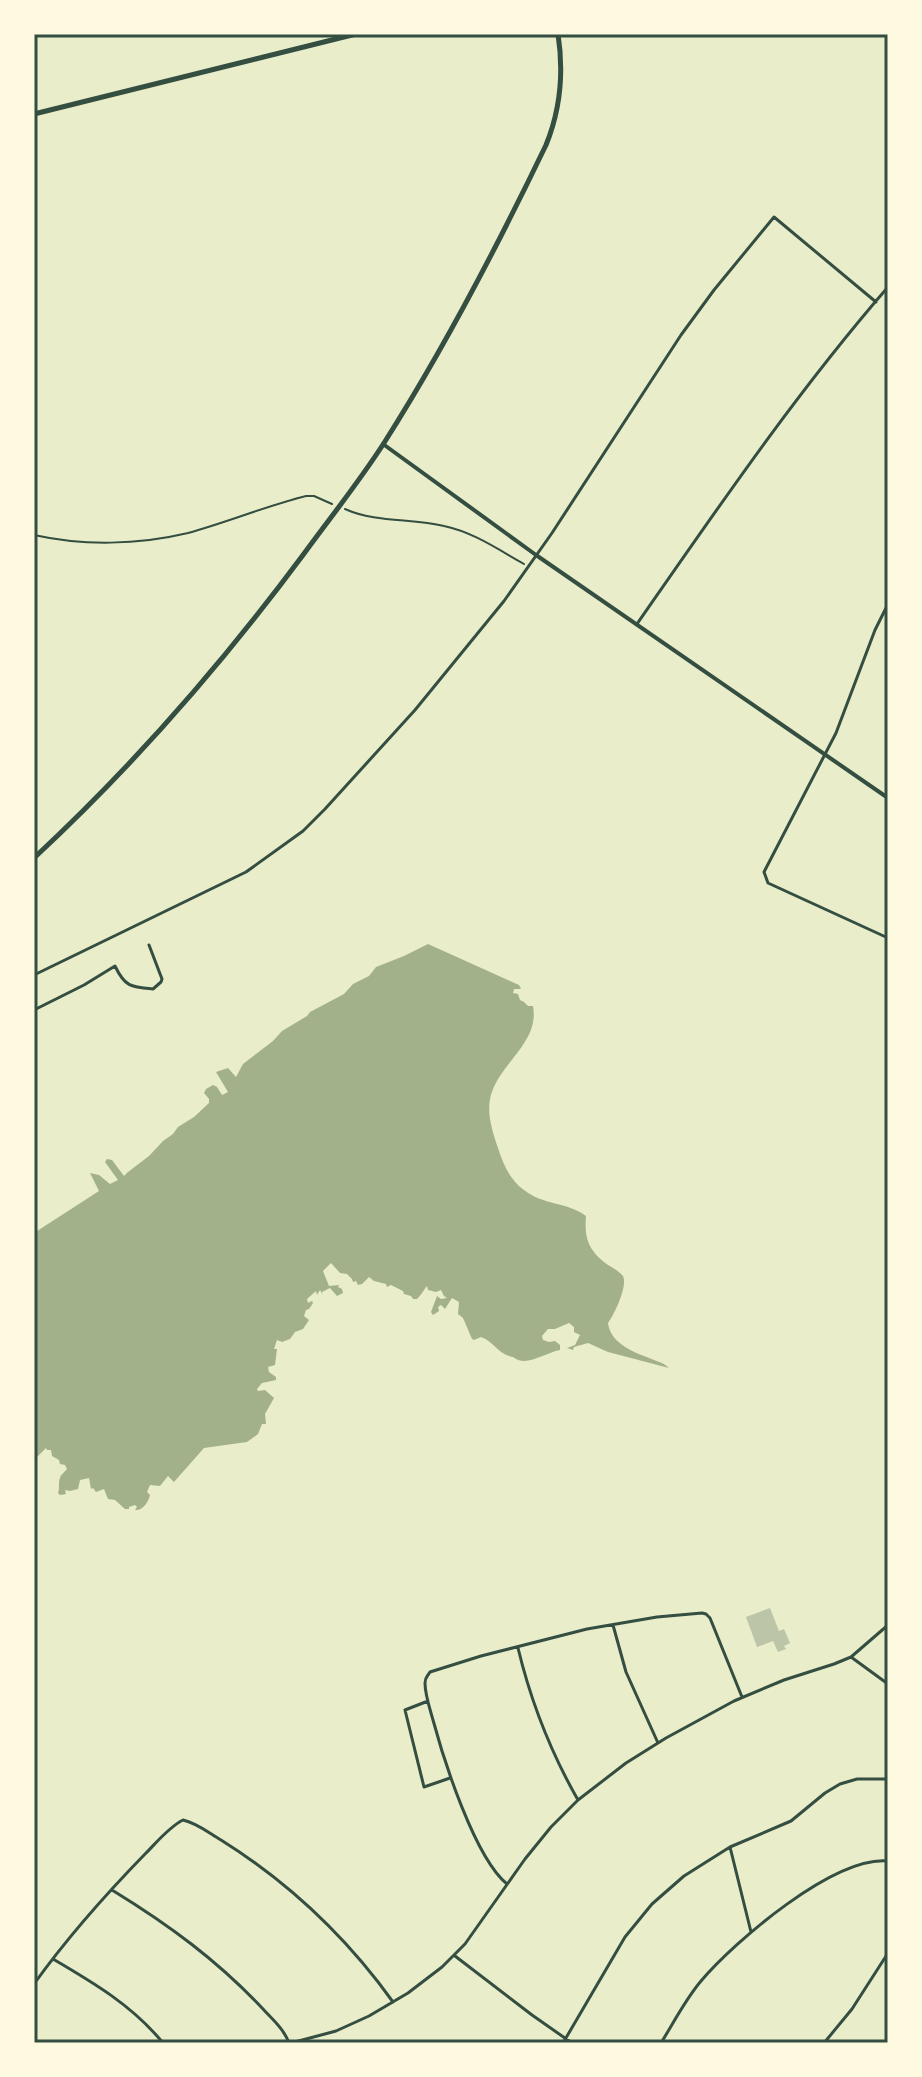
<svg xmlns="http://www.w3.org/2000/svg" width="922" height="2077" font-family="'Work Sans',sans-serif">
<rect width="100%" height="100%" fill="#e9edc9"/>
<path fill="#a3b18a" d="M428 944 519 985 521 989H514L513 993 518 994 520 1000 524 1002 528 1006H533C540 1044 497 1064 490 1099 487 1116 493 1133 498 1148 503 1164 510 1180 524 1190 542 1205 568 1202 586 1216 584 1239 589 1251 608 1265 613 1268 620 1272 623 1276 628 1286 614 1315 608 1323 611 1348 644 1355 664 1364L669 1368 608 1352 588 1343 574 1347 573 1350 567 1348 575 1345 580 1335 574 1332V1327L569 1323 555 1329H548L542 1336 543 1340 549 1342 555 1341 560 1345V1350C544 1353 526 1368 513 1357 499 1355 493 1341 481 1337L474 1340 472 1339 463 1318 458 1314 459 1302 452 1298 445 1309 441 1305 438 1307 439 1311 433 1315 431 1312 437 1296 441 1299 447 1298 444 1296 441 1290 436 1292 428 1290 427 1286C423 1291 421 1295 417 1299H413L411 1296 404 1294 403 1291 391 1285 387 1287 386 1284 374 1281 369 1277 362 1284 358 1285 356 1281 353 1282 352 1279 347 1274 340 1273 331 1263 323 1271 329 1286 339 1285 338 1287 342 1289 343 1293 337 1296 330 1288 322 1292 323 1295 320 1290 317 1295 316 1291 307 1299 308 1303 312 1301 313 1303 309 1309 306 1310 304 1316 309 1320 303 1329 295 1332 290 1339 282 1342 277 1340 274 1349H277L275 1365 268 1367 269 1372 276 1377V1380L262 1383 257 1389 258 1391 265 1390 274 1398 265 1414 266 1424H262L258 1434 247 1442 204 1448 174 1482 168 1476 160 1486 150 1485 147 1492 150 1495C149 1501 143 1511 135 1510L137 1507 135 1505 129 1507V1509H125L115 1500 108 1499 104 1489 96 1492 93 1488 91 1489 89 1478 80 1480 78 1489 70 1491 65 1490 66 1494 60 1495 58 1493C60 1487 58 1483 60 1478 61 1474 65 1472 67 1469L65 1465 60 1464 59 1460 52 1456 51 1450H47L46 1448 35 1459 37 1463H34V1233L99 1191 90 1173 99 1175 110 1184 118 1180 105 1162 107 1159 112 1160 124 1176 128 1172 149 1156 163 1141 173 1134 178 1127 194 1117 209 1103V1099L204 1093 206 1089 213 1085 217 1087 222 1095 228 1092 216 1072 228 1068 236 1077 243 1064 273 1041 282 1031 307 1016 310 1012 344 994 353 984 369 976 376 967 404 956Z"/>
<path fill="#bcc5a7" d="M770 1608 779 1631 784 1629 790 1643 784 1646 786 1649 778 1652 773 1641 757 1647 746 1617Z"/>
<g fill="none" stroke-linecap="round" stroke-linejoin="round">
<path stroke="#344e41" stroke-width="2" d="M345 509C376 523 412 518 444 526 473 532 499 550 524 564
M34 535C83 546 138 545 188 533 228 522 266 506 306 496H314L332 504"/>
<path stroke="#344e41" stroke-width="3" d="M888 604 875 630 836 733 764 872 768 883 888 938
M637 624C717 509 796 393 888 287
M34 975 246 872 303 831 325 809 415 710 504 601 552 533 681 335 714 290 774 217 876 302
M34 1010 84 985 115 966C125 987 131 987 153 989L161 982 162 979 149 945
M613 1625 626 1672 658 1743
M518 1648C531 1702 550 1751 578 1800
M851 1657 888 1684
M428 1701 405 1710 424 1787 450 1778
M730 1847 751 1932
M507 1884C475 1858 444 1761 433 1720 430 1709 425 1695 425 1683 425 1677 427 1677 430 1672L481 1656 587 1629 657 1617 702 1613 706 1614 710 1618 742 1697
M112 1890C169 1925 217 1960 263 2009 272 2019 284 2029 289 2043
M455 1956 532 2015 572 2043
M53 1959C94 1983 133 2006 163 2043
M34 1984C67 1938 106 1894 146 1853 157 1842 169 1827 183 1820 197 1823 209 1833 221 1840 288 1882 347 1938 393 2002
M291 2043 336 2031 369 2016 408 1993 442 1967 465 1944 525 1859 551 1827 578 1800 626 1763 666 1738 734 1701 784 1680 834 1664 851 1657 888 1625
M563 2043 625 1937 652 1904 684 1876 730 1847 791 1821 825 1793 840 1784 857 1779H888
M661 2043C674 2022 685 2000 701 1981 735 1941 834 1856 888 1861
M824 2043 852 2009 888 1953"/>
<path stroke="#344e41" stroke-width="4" d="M383 444 536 555 888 798"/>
<path stroke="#344e41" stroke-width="5" d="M34 114 356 34
M34 858C133 766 222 664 303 555 330 518 359 482 384 443 445 347 497 247 546 145 561 108 564 73 558 34"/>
</g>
<rect width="922" height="2077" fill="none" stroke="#fefae0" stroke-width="72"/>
<rect x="36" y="36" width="850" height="2005" fill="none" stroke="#344e41" stroke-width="3"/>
</svg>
